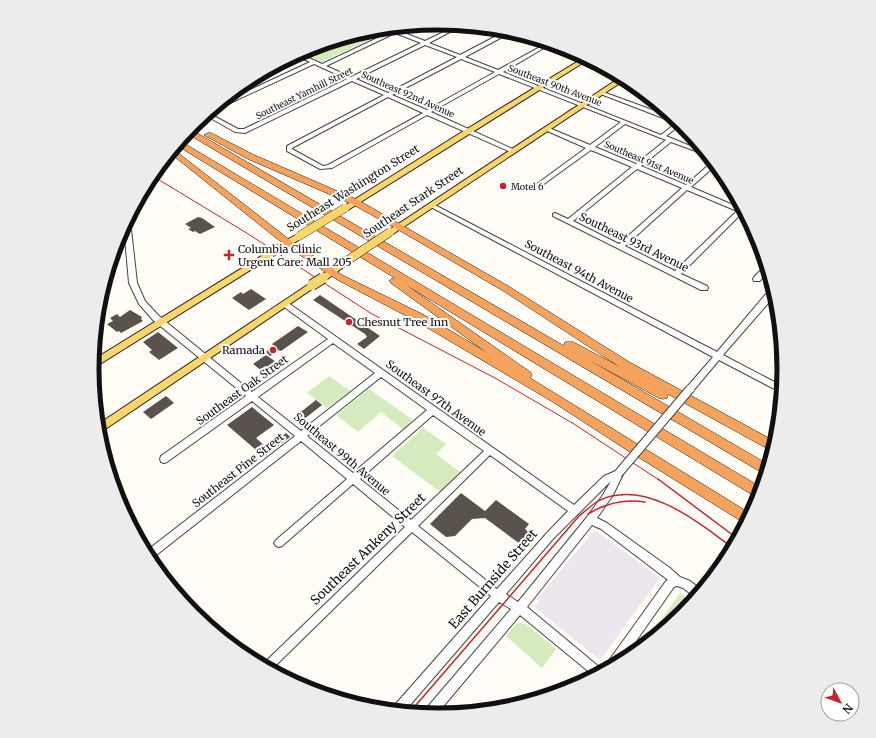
<svg xmlns="http://www.w3.org/2000/svg" width="876" height="738" font-family="Merriweather,serif">
<rect width="100%" height="100%" fill="#fffdf5"/>
<path fill="#eee6ef" d="M596 531 660 578 600 660 534 607 539 601 537 599 593 532Z"/>
<path fill="#d5ebbd" d="M357 34 371 39 321 62 300 53 306 49Z
M329 376 350 391 327 408 307 393Z
M369 389 413 420 403 429 381 412 358 432 336 415Z
M423 428 446 444 436 454 460 472 440 492 392 456Z
M680 593 692 602 682 614 641 648Z
M517 623 526 624 556 649 542 668 506 636Z"/>
<path fill="#5a524d" d="M198 217 202 218 215 227 200 234 195 231 193 232 188 229 191 228 185 224Z
M251 289 266 299 249 310 232 298 241 292 243 294Z
M320 295 380 336 364 349 357 344 367 337 365 334 313 300Z
M130 310 142 317 141 319 143 321 121 333 119 331 117 332 107 324 113 321 110 318 117 314 120 317Z
M298 326 308 332 281 351 279 350 270 356 266 352 274 346 272 344Z
M158 332 178 348 159 360 149 352 152 350 143 342Z
M266 355 279 364 277 365 278 367 267 375 253 364Z
M166 396 174 403 151 419 143 412Z
M316 400 322 405 303 420 297 415Z
M252 407 274 425 256 438 267 448 286 433 290 437 264 457 227 425Z
M461 493 485 511 496 500 529 524 525 529 535 537 529 544H520L485 518 472 519 455 536 446 537 430 524Z"/>
<g fill="none" stroke-linecap="round" stroke-linejoin="round">
<defs>
<path id="minor" d="M458 25H463L429 43 460 55 502 33 492 30V28L512 32 510 33 543 45 548 42 552 44 547 46 600 65 611 71H607L544 48 503 72 661 135 676 123 598 93 603 92 677 119 683 124 680 125 666 136 705 152 709 156 671 142 641 166 686 185 713 161 716 165 691 187 740 208 742 207 745 214 742 213 681 274 707 286 708 288 707 290H701L553 216V214L555 213 568 219 632 167 591 150 534 191H530V189L586 148 545 130V128H549L590 145 621 122 499 74 431 112 515 150 516 151 513 153 427 115 332 168 320 169 287 151V146L384 95 352 81 245 133 235 132 205 115 209 112 210 114 238 129H244L347 79 314 64 213 111H209L216 106 310 62 295 55 298 53 322 64 401 27 408 26 399 31 425 41ZM395 33 421 43 351 77 326 66ZM506 35 540 47 498 70 465 57ZM425 45 457 57 388 93 356 79ZM461 59 495 72 427 110 392 95ZM388 97 423 113 328 165 323 166 292 149V148ZM625 124 666 140 636 164 595 147ZM637 169 682 188 619 244 573 221ZM687 190 737 211 675 271 625 246Z
M431 203 717 352 765 295 773 289 775 294 773 296 776 298 778 303 770 301 723 355 782 386V393L719 360 693 391H687L686 389 687 387 713 357 429 206 428 205Z
M128 218 130 220 137 283 145 301 159 316 252 392 328 339 280 304 284 301 287 302 574 505 604 476 618 470 621 471 623 474 613 495 597 518 607 523 670 568 680 577 690 581 702 590 696 598 683 588 677 586 674 587 622 661 608 669 607 666 608 662 666 581 668 580 601 529 592 525 527 607 604 671 594 676 520 615 436 715 423 714 425 710 511 609 499 602 404 712 392 710 393 707 491 596 412 532 271 670 262 665 405 527 353 484 282 546 279 547 276 546 274 543 276 540 347 479 301 441 150 560 145 552 295 436 252 401 167 462 164 463 161 462 160 459 161 456 246 396 153 320 139 304 129 283 124 226ZM333 343 375 373 301 431 258 397ZM381 377 427 410 353 473 307 436ZM433 415 484 451 411 520 360 479ZM490 455 568 511 546 534 497 589 418 526ZM611 481 603 495 587 517 518 602 506 594 552 540Z
M765 266H767L768 271 760 281H754L753 279 754 277Z"/>
<path id="major" d="M585 57 589 59 348 210H342L341 208 462 132Z
M621 77 626 79 393 234H387L386 232Z
M299 233 302 234 303 236 302 238 284 249H278L277 247 278 245Z
M265 254 268 255 269 257 268 259 92 369 93 360Z
M342 261 345 262 346 264 345 266 326 280H320L319 278 320 276Z
M312 282 315 283 316 285 315 287 98 434 97 425Z"/>
<path id="highway" d="M190 129 564 346 565 342H573L620 367 502 290 390 225 352 204 248 159 204 135 208 133H211L254 155 358 200 508 286 629 362 776 442 773 452 770 450 668 394 667 398 663 399 659 398 589 360 769 465 766 475 186 133Z
M180 141 762 488 759 498 756 497 406 285 530 372 532 375 530 378 751 514 746 524 630 452 553 402 416 321 336 279 285 245 170 153 173 149 291 241 342 275 424 315 486 352 391 283 389 281 391 279 395 278 176 145Z"/>
</defs>
<use href="#minor" stroke="#444" stroke-width="2"/>
<use href="#major" stroke="#222" stroke-width="2"/>
<use href="#highway" stroke="#222" stroke-width="1"/>
<use href="#minor" fill="#fff" fill-rule="evenodd"/>
<use href="#major" fill="#f9d66b" fill-rule="evenodd"/>
<use href="#highway" fill="#f5a25d" fill-rule="evenodd"/>
<path stroke="#c4262e" stroke-width="1" d="M151 175 245 232 372 314 495 378 574 424 659 480"/>
<path stroke="#c4262e" stroke-width="1.5" d="M658 479 738 539
M588 514C606 503 624 499 645 502
M410 712 579 516C585 511 592 505 598 501 645 478 698 522 733 548"/>
<defs>
<path id="minor-bridge" d="M618 474 690 389"/>
<path id="major-bridge-far1" d="M299 236 345 208
M265 257 281 247
M342 264 390 232
M321 279 323 278"/>
<path id="major-bridge" d="M312 285 323 278"/>
</defs>
<use href="#minor-bridge" stroke="#444" stroke-width="10" stroke-linecap="butt"/>
<use href="#major-bridge-far1" stroke="#222" stroke-width="9" stroke-linecap="butt"/>
<use href="#major-bridge" stroke="#222" stroke-width="12" stroke-linecap="butt"/>
<use href="#minor-bridge" stroke="#fff" stroke-width="8"/>
<use href="#major-bridge-far1" stroke="#f9d66b" stroke-width="8"/>
<use href="#major-bridge" stroke="#f9d66b" stroke-width="10"/>
</g>
<g fill="#c4262e" stroke="#fff" stroke-width="1.5">
<circle cx="503" cy="186" r="4"/>
<path d="M227 249h4v4h4v4h-4v4h-4v-4h-4v-4h4z"/>
<circle cx="349" cy="322" r="4"/>
<circle cx="273" cy="350" r="4"/>
</g>
<g text-anchor="middle" dominant-baseline="central" stroke-width="4" stroke-linejoin="round" paint-order="stroke">
<g font-size="9" fill="#111" stroke="#fff">
<text transform="translate(555 85) rotate(21)">Southeast 90th Avenue</text>
<text transform="translate(304 93) rotate(-26)">Southeast Yamhill Street</text>
<text transform="translate(408 94) rotate(24)">Southeast 92nd Avenue</text>
<text transform="translate(649 162) rotate(23)">Southeast 91st Avenue</text>
</g>
<g font-size="9" fill="#111" stroke="#fff" text-anchor="start">
<text x="511" y="186">Motel 6</text>
</g>
<g font-size="11" fill="#111" stroke="#fff">
<text transform="translate(353 188) rotate(-32)">Southeast Washington Street</text>
<text transform="translate(413 202) rotate(-34)">Southeast Stark Street</text>
<text transform="translate(634 242) rotate(26)">Southeast 93rd Avenue</text>
<text transform="translate(579 271) rotate(28)">Southeast 94th Avenue</text>
<text transform="translate(242 390) rotate(-36)">Southeast Oak Street</text>
<text transform="translate(436 398) rotate(36)">Southeast 97th Avenue</text>
<text transform="translate(342 454) rotate(40)">Southeast 99th Avenue</text>
<text transform="translate(238 470) rotate(-38)">Southeast Pine Street</text>
</g>
<g font-size="11" fill="#111" stroke="#fff" text-anchor="start">
<text x="238" y="249">Columbia Clinic<tspan x="238" dy="13">Urgent Care: Mall 205</tspan></text>
<text x="357" y="322">Chesnut Tree Inn</text>
<text x="265" y="350" text-anchor="end">Ramada</text>
</g>
<g font-size="13" fill="#111" stroke="#fff">
<text transform="translate(368 549) rotate(-44)">Southeast Ankeny Street</text>
<text transform="translate(493 579) rotate(-49)">East Burnside Street</text>
</g>
</g>
<path d="M0 0H876V738H0ZM99 369a339 339 0 1 1 678 0a339 339 0 1 1-678 0Z" fill="#ececec" fill-rule="evenodd"/>
<path fill="none" stroke="#111" stroke-width="5" d="M99 369a339 339 0 1 1 678 0a339 339 0 1 1-678 0Z"/>
<g transform="translate(840 702) rotate(131)"><circle r="19" fill="#ffffff" stroke="#a0a0a0"/>
<path d="M0-3L7 15L0 10L-7 15Z" fill="#c4262e"/>
<text y="-6" font-size="11" font-weight="bold" text-anchor="middle" fill="#111111">N</text>
</g>
</svg>
